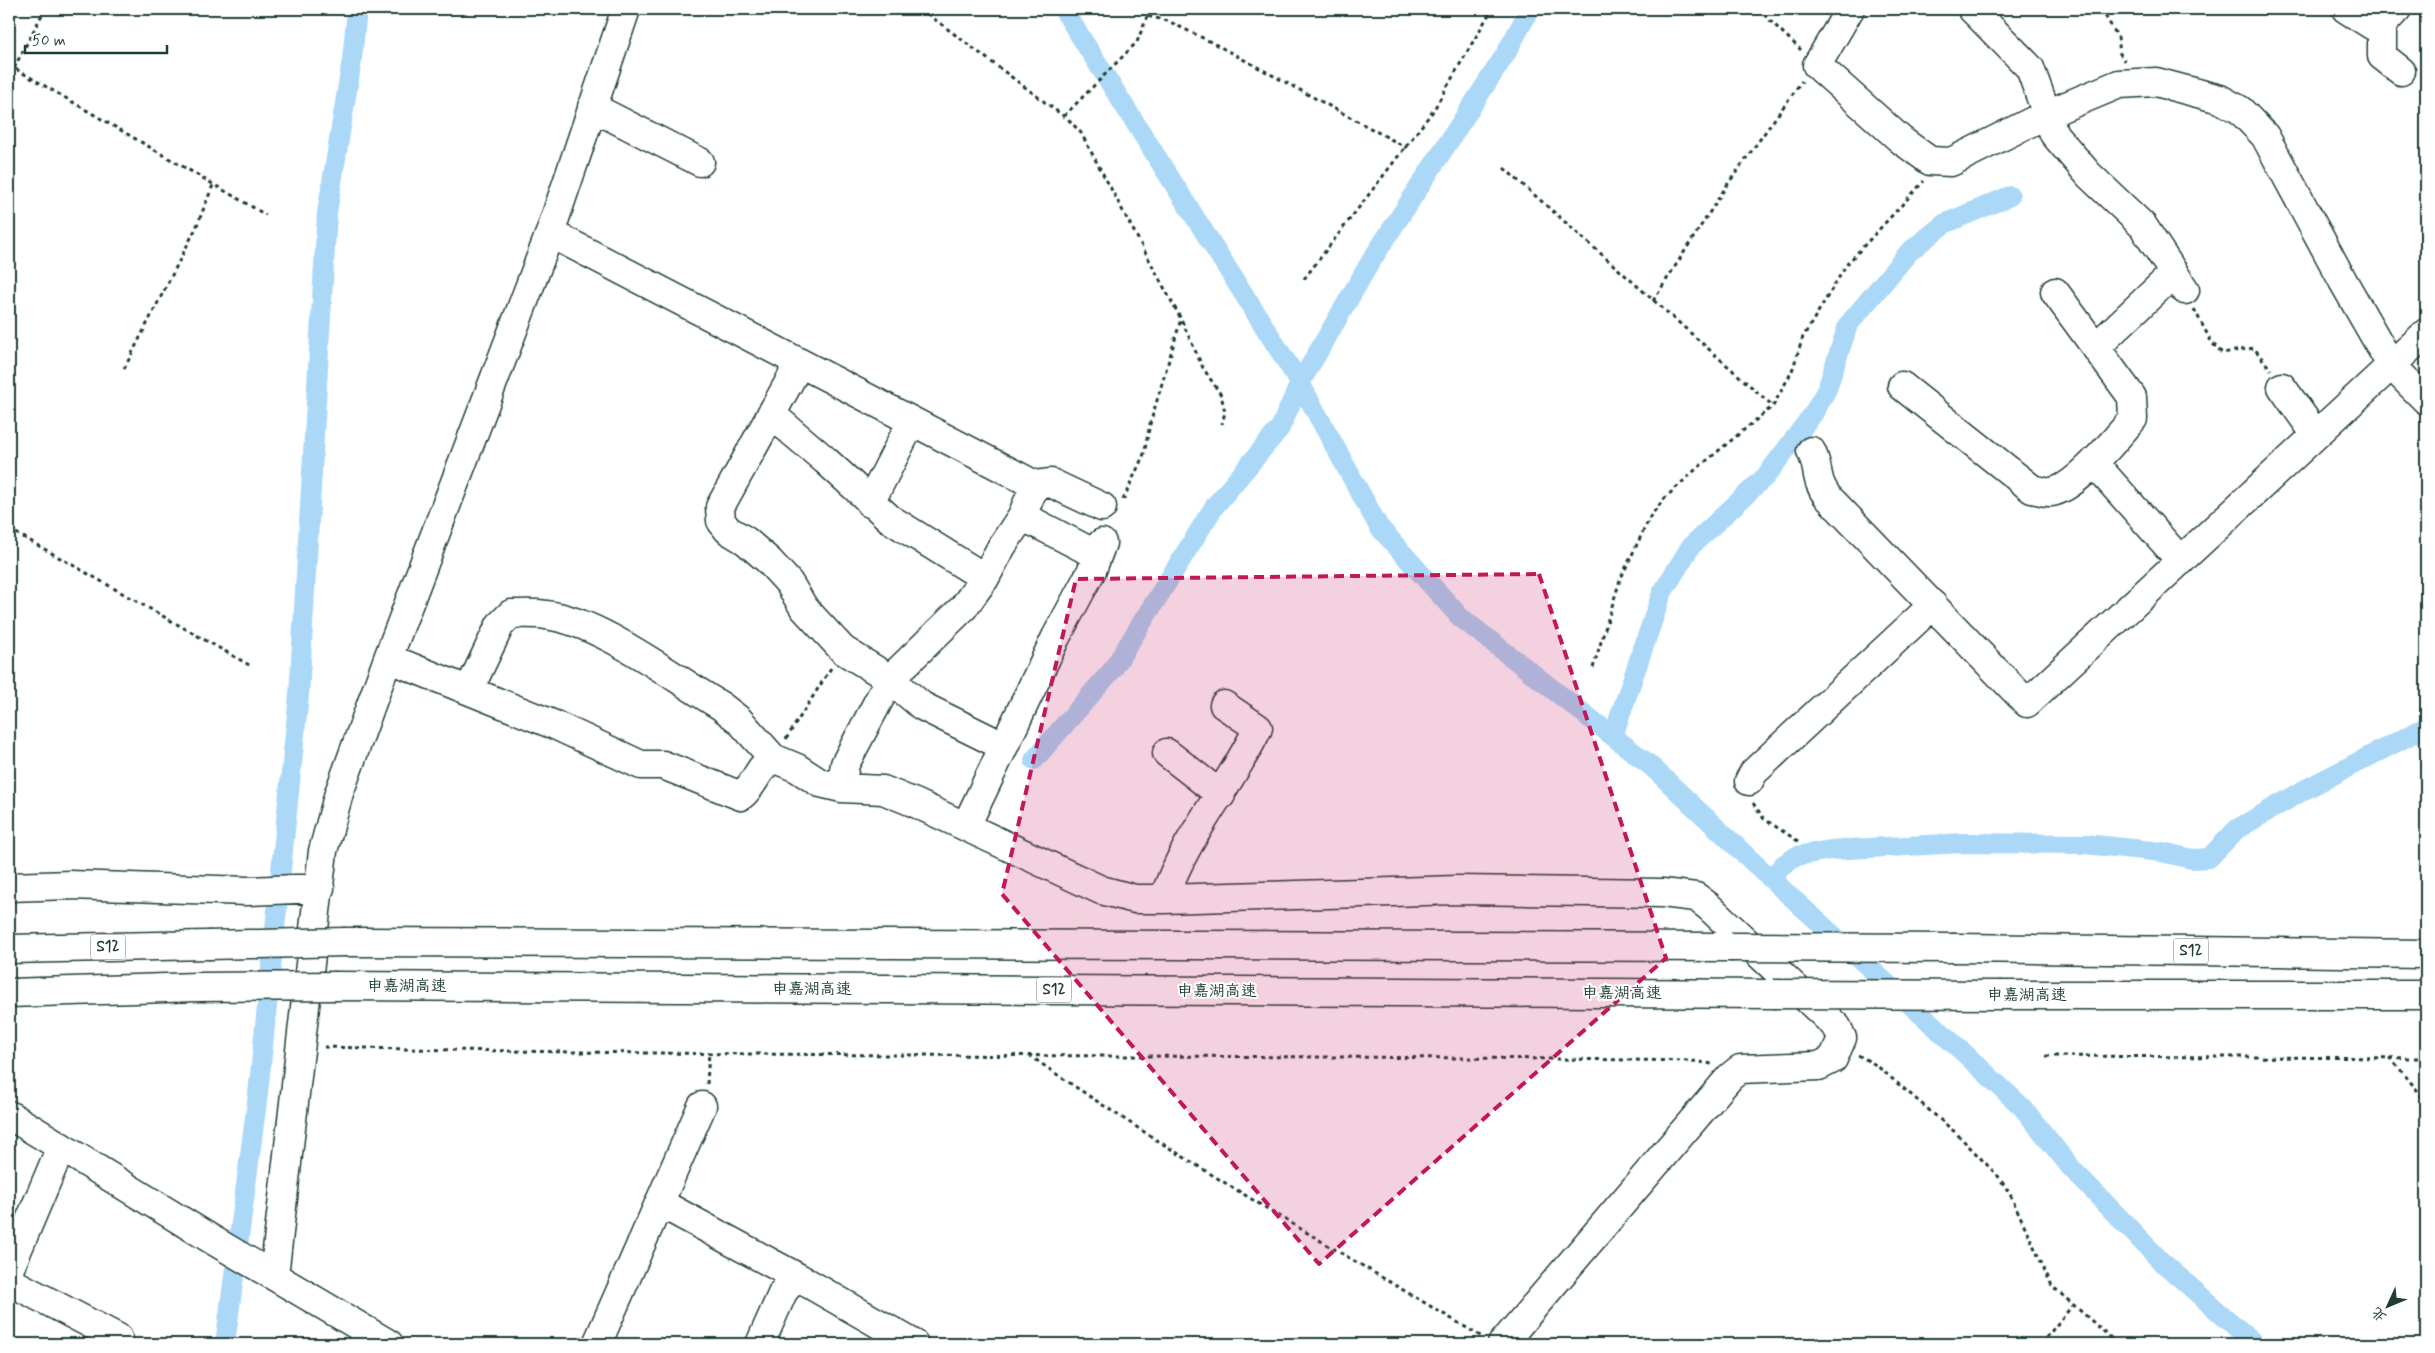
<svg xmlns="http://www.w3.org/2000/svg" width="2435" height="1353" font-family="Mynerve,'LXGW WenKai TC',sans-serif">
<rect width="100%" height="100%" fill="#fff"/>
<filter id="ink" filterUnits="userSpaceOnUse"><feTurbulence type="fractalNoise" baseFrequency=".02" numOctaves="2"/><feDisplacementMap in="SourceGraphic" scale="10" xChannelSelector="R" yChannelSelector="G"/><feConvolveMatrix kernelMatrix="1 2 1 2 8 2 1 2 1" color-interpolation-filters="sRGB"/></filter>
<g filter="url(#ink)">
<g fill="none" stroke-linecap="round" stroke-linejoin="round">
<path stroke="#abd8f7" stroke-width="20" d="M1063 9 1300 383 1379 527 1460 617 1651 766 1771 879 1964 1053 2023 1108 2072 1169 2161 1261 2255 1344
M1613 736 1662 593 1691 546 1766 476 1813 414 1827 389 1848 325 1909 252 1944 224 2010 196
M1034 760 1113 669 1214 507 1280 428 1300 383 1371 261 1505 55 1530 9
M1771 879 1783 865 1797 856 1830 850 1964 843 2085 844 2162 852 2192 859 2209 858 2237 829 2306 789 2426 727
M225 1344 258 1094 299 695 327 213 352 60 357 9"/>
<defs>
<path id="minor" d="M1850 9 1817 65 1901 140 1930 161 1951 162 2047 114 2119 84 2156 82 2220 99 2240 110 2265 136 2343 281 2391 365 2426 400
M1972 9 2030 68 2054 134 2089 175 2143 226 2185 290
M2346 9 2373 26 2382 25 2397 9
M2382 25V56L2401 71
M592 107 700 162
M550 233 1035 485 1051 483 1102 507
M2096 347 2174 273
M794 360 793 375 720 507 721 521 728 530 746 541 769 561 789 583 804 608 843 650 890 679 922 706 1003 746
M1902 386 2032 489C2037 490 2046 493 2051 492 2076 489 2116 438 2133 419L2132 397 2055 292
M2282 387 2316 435
M771 414 825 460 890 519 985 578
M1811 451C1820 468 1814 479 1828 497L2027 703 2426 333
M2094 463 2181 561
M870 503 912 421
M1022 516 1097 555
M388 658 557 726 641 765H663L741 796C757 783 756 769 773 758L797 768 820 783 841 788 883 790 915 803 1101 890 1135 899H1164L1457 890 1662 893 1696 897 1708 906 1837 1027 1842 1038 1833 1059 1819 1066 1740 1069 1730 1077 1502 1344
M469 690 500 625 511 614C522 614 534 613 546 615 600 621 673 678 721 706L739 720 773 758
M1167 753 1221 795
M1749 781 1754 772 1933 605
M841 788 845 764 890 679 963 608 985 578 1002 546 1022 516 1035 485
M966 826 1056 637 1092 570 1102 543
M9 887 70 885 247 891 320 888
M1164 899C1184 837 1230 787 1258 728L1224 705
M9 1115 216 1242 389 1344
M660 1203 799 1278 914 1344
M9 1270 61 1147
M274 1276 323 851 339 793 388 658 550 233 626 9
M9 1281 118 1338
M597 1344 702 1106
M760 1344 783 1292 788 1286 799 1278"/>
<path id="highway" d="M346 942 1730 947
M1955 948 2426 954
M9 949 208 945
M336 986 1773 994
M9 993 197 987
M2002 995H2426"/>
</defs>
<use href="#minor" stroke="#1f3d34" stroke-width="31"/>
<use href="#highway" stroke="#1f3d34" stroke-width="31"/>
<path stroke="#1f3d34" stroke-width="3" stroke-dasharray="4 4" stroke-linecap="butt" d="M921 9 1070 121 1081 133 1181 319 1203 368 1221 395 1225 412 1222 424
M1134 9 1147 16 1168 21 1213 43 1407 148
M1758 9 1801 50
M2101 9 2118 37 2120 54 2125 61
M9 65 266 215
M14 68 45 9
M1064 116 1137 42 1150 9
M1504 168 1773 406
M1304 279 1433 111 1492 9
M1653 301 1727 185 1802 81
M2194 309 2212 343 2222 353 2254 348 2271 370
M124 369 196 228 213 185
M1123 500 1144 454 1150 424 1181 319
M9 529 251 666
M1593 668 1620 580 1651 515 1665 498 1694 471 1773 406 1792 371 1803 337 1847 264 1924 181
M786 739 831 668
M1753 803 1764 819 1801 843
M324 1047C780 1059 1236 1053 1693 1061L1712 1064
M1029 1055C1175 1157 1330 1246 1482 1337
M1858 1055 1876 1065 1956 1133 1998 1176 2010 1194 2052 1286 2118 1344
M2046 1056 2426 1058
M2390 1057 2426 1101
M707 1084 709 1052
M2041 1344 2072 1306"/>
<use href="#minor" stroke="#fff" stroke-width="28"/>
<use href="#highway" stroke="#fff" stroke-width="28"/>
<defs>
<path id="highway-bridge" d="M208 945 346 942
M1730 947 1955 948
M197 987 336 986
M1773 994 2002 995"/>
</defs>
<use href="#highway-bridge" stroke="#1f3d34" stroke-width="31" stroke-linecap="butt"/>
<use href="#highway-bridge" stroke="#fff" stroke-width="28"/>
</g>
</g>
<path fill="#c2185b" fill-opacity="0.2" stroke="#c2185b" stroke-width="4" stroke-dasharray="10 6" stroke-linejoin="round" d="M1539 574 1666 958 1319 1264 1002 894 1076 579Z"/>
<g text-anchor="middle" dominant-baseline="central" stroke-width="4" stroke-linejoin="round" paint-order="stroke">
<g fill="#fff" stroke="#627771" stroke-width="1">
<rect x="90.5" y="934.5" width="35" height="25" rx="4"/>
<rect x="2173.5" y="938.5" width="35" height="25" rx="4"/>
<rect x="1036.5" y="977.5" width="35" height="25" rx="4"/>
</g>
<g font-size="15" font-weight="bold" fill="#1f3d34">
<text x="108" y="947">S12</text>
<text x="2191" y="951">S12</text>
<text x="1054" y="990">S12</text>
</g>
<g font-size="16" fill="#1f3d34" stroke="#fff">
<text x="407" y="986">申嘉湖高速</text>
<text x="812" y="989">申嘉湖高速</text>
<text x="1217" y="991">申嘉湖高速</text>
<text x="1622" y="993">申嘉湖高速</text>
<text x="2027" y="995">申嘉湖高速</text>
</g>
</g>
<rect width="2435" height="1353" fill="none" stroke="#fff" stroke-width="30"/>
<rect x="15" y="15" width="2405" height="1323" fill="none" stroke="#1f3d34" stroke-width="2" filter="url(#ink)"/>
<g transform="translate(2388 1306) rotate(226)" stroke="#ffffff" stroke-width="4" paint-order="stroke">
<path d="M0-4L9 19L0 12L-9 19Z" fill="#1f3d34"/>
<text y="-8" font-size="14" font-weight="bold" text-anchor="middle" fill="#1f3d34">北</text>
</g>
<path d="M25 45v8h142v-8" fill="none" stroke="#1f3d34" stroke-width="2.5"/>
<text x="32" y="45" font-size="15" fill="#1f3d34" stroke="#ffffff" stroke-width="4" paint-order="stroke">50 m</text>
</svg>
